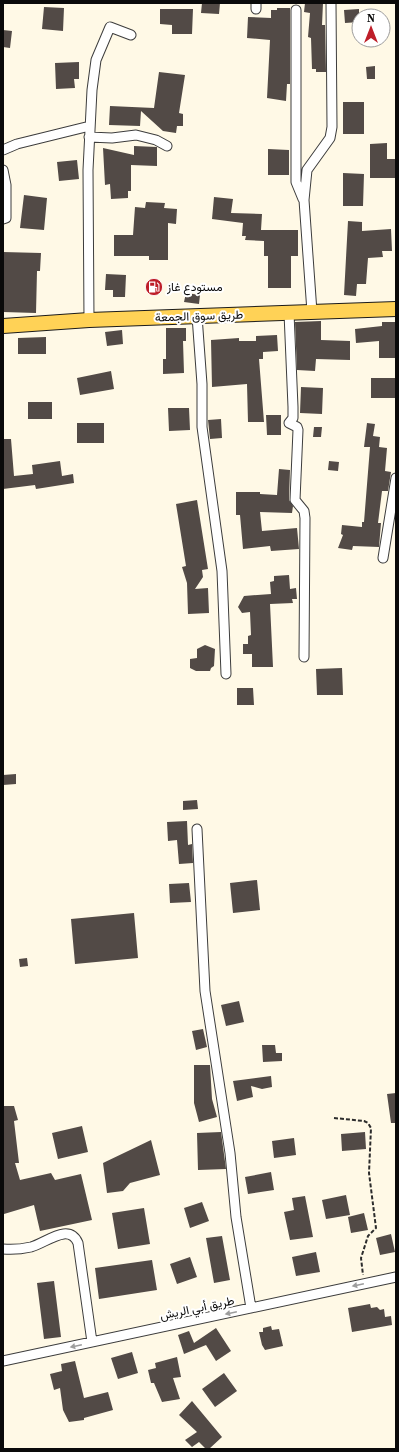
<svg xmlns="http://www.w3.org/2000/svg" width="399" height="1452" font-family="'Source Serif 4',Vazirmatn,serif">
<rect width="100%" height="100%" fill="#fff9e6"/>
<path fill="#524a46" d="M202 3H220L219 14 201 13Z
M305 3H323L322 25H325L326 72H316V69H312L311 38 308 37 310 13 304 12Z
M44 7 64 8 63 31 42 29Z
M277 8H290V84H287L286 101 267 98 270 40 247 38 248 17 271 18V10H277Z
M160 9H193L192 34H172V25L160 24Z
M359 9V22L345 23 344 10Z
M3 30 12 31 10 48 3 47Z
M79 62V79H74L75 88 56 89 55 63Z
M375 66V79H367L366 67Z
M159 72 185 75 179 113 183 114V126H177L176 133 163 131 141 111 140 126 109 125 110 106 154 108Z
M343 102H364V134H343Z
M387 143V159H396V178H370V144Z
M134 146 157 147V166L131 165V191H128V198L111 199 110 184 105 185 103 148 134 155Z
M268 149 289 150V175H268Z
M77 160 79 179 59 181 57 162Z
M343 173 364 174 363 206H343Z
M24 195 47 198 44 230 20 228Z
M214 197 233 199 231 213 262 214 261 230H298V256H291V288H268V256H264V241L245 240 246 236H242L243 223 212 219Z
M146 202 165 203 164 208 177 209 176 224 168 223V260H149V256H114V235H133L135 207 145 208Z
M348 221 362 222V231L391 229 392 251H382L383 257 368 258 366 284H357L356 296 344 295Z
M3 252 41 253 40 271H37L36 313 3 312Z
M106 274 126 275 125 297H113V290H105Z
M186 293 200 295 199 304 184 302Z
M321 321V340L350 341V360L316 359 315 371 297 370 295 322Z
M382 322H396V358H379V341L356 343 355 329 382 326Z
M166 328H186V341H183L184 373 163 374V359H166Z
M122 330 123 344 107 346 105 332Z
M277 335 278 351 263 352V359H259L264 422H248L247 384 212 387 211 340 239 338V341H256V336Z
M46 337V354H18V338Z
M111 371 114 389 80 395 77 378Z
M371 378H396V398H371Z
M301 387 323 388 322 414 300 413Z
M28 402H52V419H28Z
M168 408H189L190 430 169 431Z
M266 415H281V435H267Z
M221 419 222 438 210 439 208 420Z
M77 423H104V443H77Z
M367 423 375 424 373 436 380 437 379 447 387 448 385 471 391 472 388 491H382L378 523H381L379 547 353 546 352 550 338 548 343 535 341 534 342 525 362 527V522H364L370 447H364Z
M314 427H322L321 437H313Z
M3 439H11L14 476 33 474 32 465 60 461 62 476 73 474 74 483 36 489 35 485 3 489Z
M329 461 339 462 338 471 328 470Z
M279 469 290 470 289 500 293 506 292 513 260 512 262 531 297 528 299 549 271 551 270 546 243 549 240 515H236V492H260V494L277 495Z
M197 500 208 569 202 570 203 577 195 589 208 588 209 613 188 614 187 583 182 567 186 566 176 504Z
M289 575 290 589 296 588 297 599H292L293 603 270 604 273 667H252V654H243V644H248V636L251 635 250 612 242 613 238 607 244 596 271 594 270 582 274 581V576Z
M205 645 215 649 214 666 211 668 210 671H196L190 668V659L197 658V649Z
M342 668 343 695H317L316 669Z
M237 688H253L254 705H237Z
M16 774V784L3 785V775Z
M197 800 198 809 183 810V801Z
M187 821 188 845 192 844 193 863 179 864 177 840 168 841 167 822Z
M257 880 260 910 233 913 230 883Z
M189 883 191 902 170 903 169 884Z
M134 913 138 958 75 964 71 919Z
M27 958 28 966 20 967 19 959Z
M239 1001 244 1022 226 1026 221 1005Z
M203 1029 207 1047 196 1050 192 1031Z
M262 1045H275L276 1053H282V1061L263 1062Z
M194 1065H210L212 1099 217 1117 199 1122 194 1103Z
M271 1076 272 1087 262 1089 251 1086 253 1097 237 1101 233 1081Z
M396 1093V1123H391L387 1094Z
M3 1106H14L18 1120 14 1121 19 1163H15L20 1180 51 1173 55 1180 81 1174 92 1220 40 1231 34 1205 4 1214Z
M82 1126 88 1152 58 1159 52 1133Z
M221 1132 226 1169 198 1170 197 1133Z
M365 1132 366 1149 342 1151 341 1134Z
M294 1138 296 1155 274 1158 272 1141Z
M151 1140 160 1175 130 1183 123 1191 107 1193 103 1163Z
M271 1172 274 1190 248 1194 245 1177Z
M346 1195 350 1215 326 1219 322 1200Z
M305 1196 313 1237 290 1240 284 1212 294 1210 292 1198Z
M202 1202 209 1221 190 1228 184 1208Z
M144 1208 150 1244 118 1249 112 1213Z
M364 1213 368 1230 351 1233 348 1217Z
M391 1234 395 1252 380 1255 376 1238Z
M222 1236 230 1280 214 1283 206 1238Z
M316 1252 320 1272 296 1276 292 1257Z
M190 1257 197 1277 177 1284 170 1264Z
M152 1260 157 1290 99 1299 95 1268Z
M54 1281 61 1337 44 1339 37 1283Z
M370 1304 371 1308 377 1307 380 1310 384 1309 385 1317 391 1316 392 1325 352 1332 348 1308Z
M271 1326 272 1330 279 1329 283 1346 265 1350 262 1345 259 1332H263V1328Z
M216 1328 231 1351 216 1361 206 1345 184 1354 178 1335 189 1331 194 1343Z
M132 1352 138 1373 118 1379 111 1358Z
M177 1357 181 1377 173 1378 180 1399 162 1402 154 1383H151L148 1370 156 1368 155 1363Z
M75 1361 84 1398 108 1392 113 1410 84 1418V1420L69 1422 63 1410 60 1388 54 1390 50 1374 62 1371 61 1364Z
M224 1373 237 1391 215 1407 202 1389Z
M192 1401 222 1437 209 1449H206L199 1442 192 1447 185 1440 197 1432 179 1415Z"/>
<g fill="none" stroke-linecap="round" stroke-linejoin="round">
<defs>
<path id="minor" d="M256 3V9
M296 10V182L303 199
M89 137 112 138 136 135 156 140 167 146
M3 150 17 144 90 126
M3 170 6 185V218L3 219
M312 312 304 200 307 170 330 138 332 127 331 3
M289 313 293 407V418L289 423 297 427 298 430 295 500 304 511 305 518 304 657
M197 316 202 384V427L222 571 226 674
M89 320 88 170 92 90 96 60 110 27 131 35
M383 558 396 478
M197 829 205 991 230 1153 236 1217 251 1308
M3 1249C13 1250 22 1249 31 1247 46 1243 69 1222 78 1243L92 1342
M3 1361 396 1277"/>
<path id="primary" d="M3 326 89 320 396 309"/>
</defs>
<use href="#minor" stroke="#3d3d3d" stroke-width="11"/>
<use href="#primary" stroke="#1b1b1b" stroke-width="16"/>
<path stroke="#2c2c2c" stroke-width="2" stroke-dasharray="4 2" stroke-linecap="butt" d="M334 1118 364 1121 368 1123 371 1128 369 1173 376 1228 368 1236 361 1258 363 1275"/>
<use href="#minor" stroke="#fff" stroke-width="9"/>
<use href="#primary" stroke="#ffd256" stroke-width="14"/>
</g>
<defs><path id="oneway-solid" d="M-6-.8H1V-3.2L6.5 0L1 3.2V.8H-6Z"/></defs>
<g fill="#9d9d9d">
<use href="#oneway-solid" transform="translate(358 1285) rotate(168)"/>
<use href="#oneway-solid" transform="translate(231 1313) rotate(168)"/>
<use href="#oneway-solid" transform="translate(76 1346) rotate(168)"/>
</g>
<defs>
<symbol id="fuel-disc" viewBox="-11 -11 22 22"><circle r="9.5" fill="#be1e29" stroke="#fff"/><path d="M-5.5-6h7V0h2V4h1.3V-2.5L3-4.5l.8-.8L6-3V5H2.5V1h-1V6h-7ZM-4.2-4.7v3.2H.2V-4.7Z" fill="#fff"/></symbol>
</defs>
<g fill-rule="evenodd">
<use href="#fuel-disc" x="144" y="277" width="20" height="20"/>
</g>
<g text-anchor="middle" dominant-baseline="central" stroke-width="4" stroke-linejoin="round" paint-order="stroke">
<g font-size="12" fill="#0a0a0a" stroke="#fff" text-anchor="start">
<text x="167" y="287">مستودع غاز</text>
</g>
<g font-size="12" fill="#0a0a0a" stroke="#fff">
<text transform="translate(199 316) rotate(-2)">طريق سوق الجمعة</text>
<text transform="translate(197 1308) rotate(-12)">طريق أبي الريش</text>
</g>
</g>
<rect width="399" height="1452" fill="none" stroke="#0a0a0a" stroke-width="8"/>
<g transform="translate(371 28)"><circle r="19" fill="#ffffff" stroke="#9d9d9d"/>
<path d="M0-3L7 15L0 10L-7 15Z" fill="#be1e29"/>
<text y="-6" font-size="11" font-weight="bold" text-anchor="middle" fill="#0a0a0a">N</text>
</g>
</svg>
